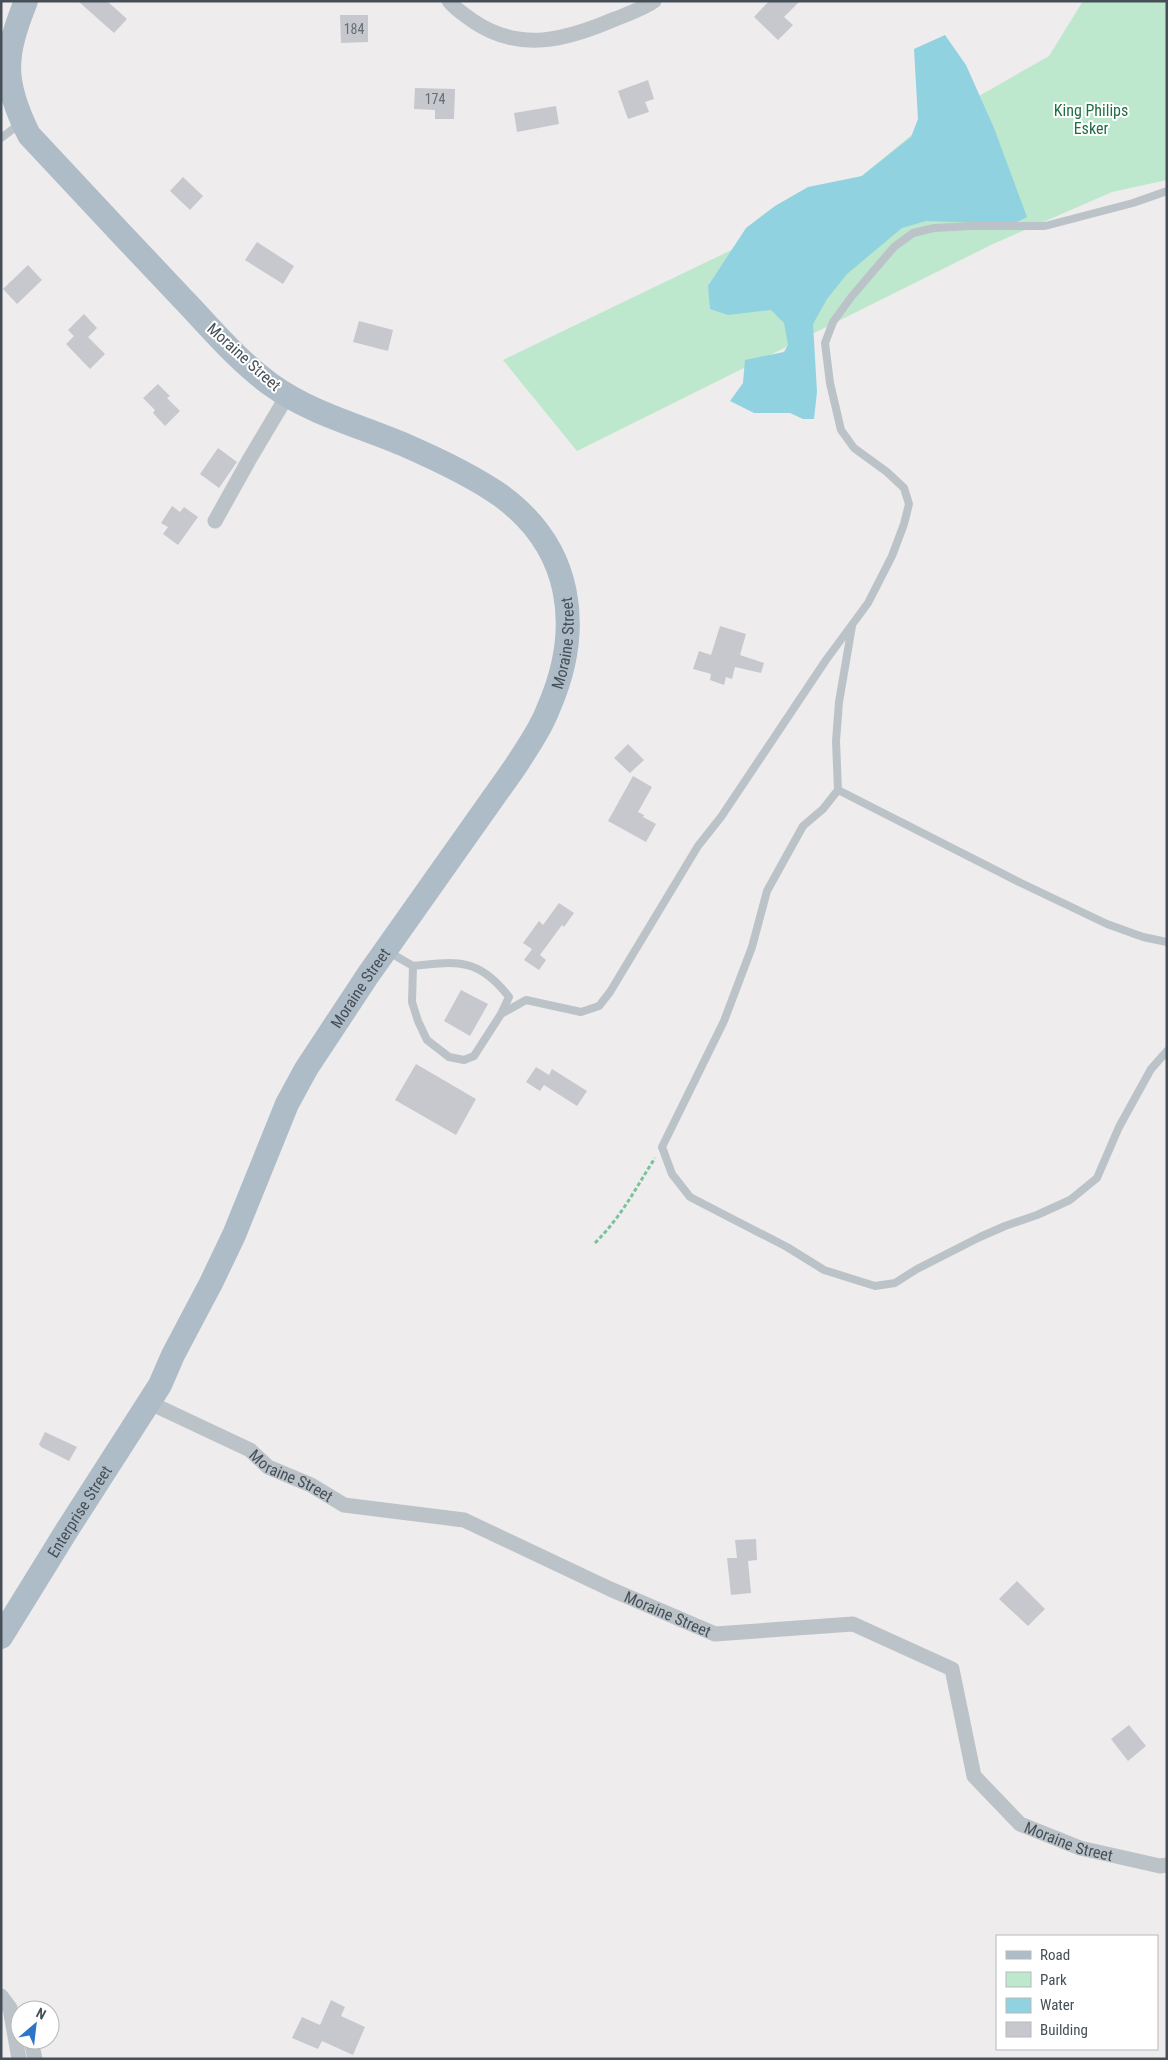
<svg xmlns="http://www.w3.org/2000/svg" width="1168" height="2060" font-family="'Roboto Condensed',sans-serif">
<rect width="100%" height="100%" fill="#eeecec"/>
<path fill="#bee8cd" d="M1083 1H1167V180L1112 192 993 244 577 451 503 360 827 204 914 133 1049 56Z"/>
<path fill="#90d2e0" d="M945 35 966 65 994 128 1027 217 1013 224 926 221 902 228 847 274 827 299 813 324 817 392 814 419H803L790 413H754L730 401 743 383 745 360 784 352 788 345 784 323 771 310 728 315 710 309 708 286 746 228 775 206 808 187 862 176 911 137 918 119 914 49Z"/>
<path fill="#c7c8ce" d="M78 1H107L127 19 114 33Z
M769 1H800L784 17 793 25 778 40 754 17Z
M340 15H368V42L341 43Z
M648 80 654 99 645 102 649 112 628 119 618 91Z
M415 88 455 89 454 119H435V110L414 109Z
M556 106 559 124 517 132 514 113Z
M183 177 203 196 190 210 170 191Z
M257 242 294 266 283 284 245 260Z
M28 265 42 280 17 304 3 289Z
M84 314 97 328 88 337 105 354 90 369 66 344 74 336 68 330Z
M359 321 393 330 388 351 353 342Z
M158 384 170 396 167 398 180 411 165 426 153 413 155 410 143 398Z
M218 448 237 462 219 488 200 474Z
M172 506 180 512 184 507 198 517 178 545 163 534 168 527 161 523Z
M720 626 746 634 740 655 764 663 761 673 735 667 732 679 726 677 724 685 710 680 711 674 693 669 699 651 711 655Z
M628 744 644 760 630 773 614 758Z
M633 776 652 787 638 812 644 815 643 817 656 824 646 842 608 821Z
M559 903 574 913 564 927 562 925 540 955 546 960 539 970 524 960 532 949 523 943 539 921 543 925Z
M461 990 488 1004 470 1036 444 1021Z
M416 1064 476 1099 456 1135 395 1100Z
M536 1067 549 1075 552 1069 587 1091 577 1106 544 1085 540 1091 526 1082Z
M45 1432 77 1447 69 1461 41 1447 39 1444Z
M756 1539 757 1560 748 1561 751 1593 731 1595 727 1558H737L735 1540Z
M1017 1581 1045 1609 1028 1626 999 1599Z
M1129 1725 1146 1746 1128 1761 1111 1739Z
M331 2000 345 2007 341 2016 365 2027 353 2055 322 2041 318 2049 292 2038 302 2017 320 2025Z"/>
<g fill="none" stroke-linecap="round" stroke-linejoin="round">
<path stroke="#7ac29c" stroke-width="3" stroke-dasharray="4 2.5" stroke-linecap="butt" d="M595 1243C622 1216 635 1189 655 1158"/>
<path stroke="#bbc3c9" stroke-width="8" d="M1 138 21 123
M852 626 839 702 836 741 838 790 823 809 803 826 767 891 752 947 724 1021 662 1147 672 1174 690 1197 787 1247 824 1270 875 1286 895 1283 917 1269 980 1237 1005 1226 1037 1215 1070 1200 1097 1178 1119 1127 1151 1069 1167 1051
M838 790 1021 883 1107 924 1143 937 1167 942
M387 951 413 966 412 1002 418 1021 427 1040 449 1057 464 1060 474 1056 501 1014 509 997C479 958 458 961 413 966
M501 1014 526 1000 581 1012 599 1006 610 992 698 846 721 817 826 660 868 603 892 556 904 524 909 504 904 488 887 472 854 448 841 430 830 383 825 343 833 322 852 296 894 247 913 233 934 228 971 226H1045L1133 203 1167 191"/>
<g stroke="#bbc3c9" stroke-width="15">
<path d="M449 1C455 9 465 15 473 21 520 53 566 40 615 19 627 14 643 9 654 1"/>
<path d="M215 521 249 460 287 396"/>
<path id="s1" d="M148 1402 250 1450 268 1467 311 1485 344 1505 464 1520 610 1589 715 1634 853 1624 952 1669 974 1776 1020 1824 1080 1848 1160 1866 1167 1865"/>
<path d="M1 1996 10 2008 19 2059"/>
<path d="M31 2040 35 2059"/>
</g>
<path stroke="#aebcc8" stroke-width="24" id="s2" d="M1 1637 67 1530 160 1385 173 1355 211 1283 234 1235 287 1104 306 1069 368 975 515 767C528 747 541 728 549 707 583 628 573 548 500 495 471 475 439 460 407 446 361 426 311 414 270 384 237 360 210 327 182 298 131 244 79 189 29 135 2 81 4 56 26 1"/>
</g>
<g text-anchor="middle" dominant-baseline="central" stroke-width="4" stroke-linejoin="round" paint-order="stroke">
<g font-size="14" fill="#666d75">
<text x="354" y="29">184</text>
<text x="435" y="99">174</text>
</g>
<g font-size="16" fill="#206e45" stroke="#fff">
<text x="1091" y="110">King Philips<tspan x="1091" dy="18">Esker</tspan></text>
</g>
<g font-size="16" fill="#464f57" stroke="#fff">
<text transform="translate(244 357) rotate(42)">Moraine Street</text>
<text stroke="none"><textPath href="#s2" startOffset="1149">Moraine Street</textPath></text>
<text stroke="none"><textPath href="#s2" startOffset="744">Moraine Street</textPath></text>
<text stroke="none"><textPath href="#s1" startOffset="162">Moraine Street</textPath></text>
<text stroke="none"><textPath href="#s2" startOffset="148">Enterprise Street</textPath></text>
<text stroke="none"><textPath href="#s1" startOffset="568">Moraine Street</textPath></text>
<text stroke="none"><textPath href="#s1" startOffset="1094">Moraine Street</textPath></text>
</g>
</g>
<rect width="1168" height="2060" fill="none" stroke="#464f57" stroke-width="5"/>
<rect x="996" y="1935" width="162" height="115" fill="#ffffff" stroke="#b5b9bc"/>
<rect x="1006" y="1951" width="25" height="8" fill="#aebcc8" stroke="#b5b9bc"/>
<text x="1040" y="1960" font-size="15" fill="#464f57">Road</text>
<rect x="1006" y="1972" width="25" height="15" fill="#bee8cd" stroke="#b5b9bc"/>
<text x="1040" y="1985" font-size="15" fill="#464f57">Park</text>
<rect x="1006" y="1998" width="25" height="15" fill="#90d2e0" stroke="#b5b9bc"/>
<text x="1040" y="2010" font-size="15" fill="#464f57">Water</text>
<rect x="1006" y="2022" width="25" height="15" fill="#c7c8ce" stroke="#b5b9bc"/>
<text x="1040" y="2035" font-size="15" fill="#464f57">Building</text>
<g transform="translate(35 2025) rotate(28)"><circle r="24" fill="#ffffff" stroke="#b5b9bc"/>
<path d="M0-4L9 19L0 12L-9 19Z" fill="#2d76c7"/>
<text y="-8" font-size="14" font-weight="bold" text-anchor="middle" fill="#464f57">N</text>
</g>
</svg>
